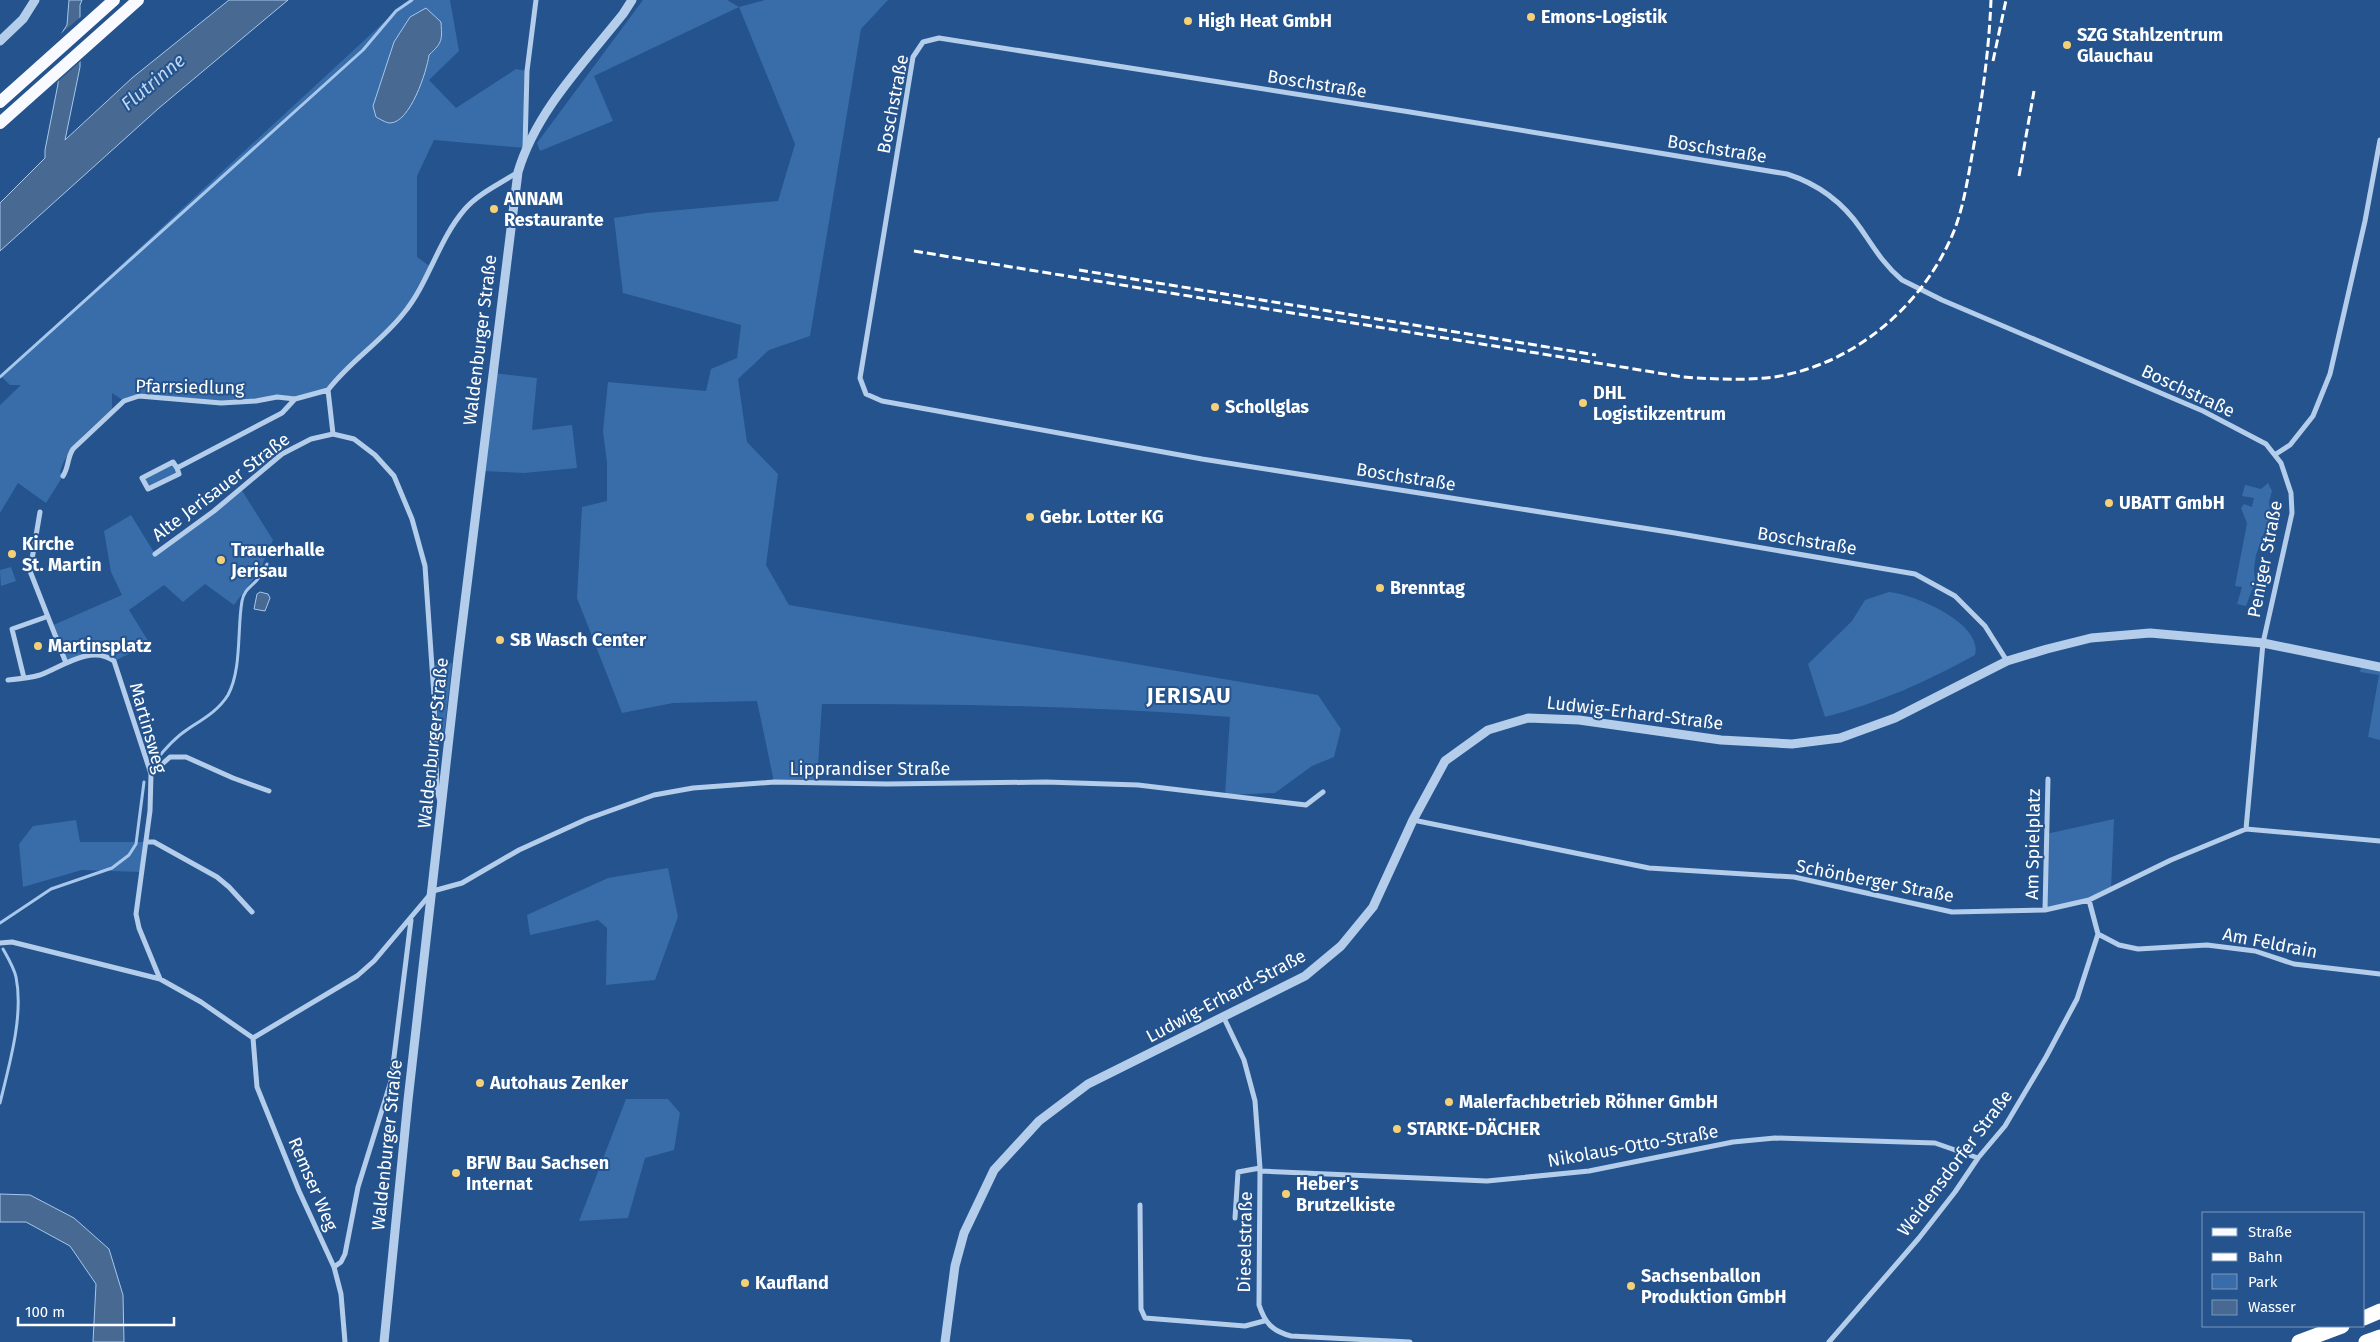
<svg xmlns="http://www.w3.org/2000/svg" width="2380" height="1342" font-family="'Fira Sans',sans-serif">
<rect width="100%" height="100%" fill="#24538d"/>
<path fill="#386daa" d="M413 0H450L459 51 429 80 456 108 516 69 527 71 525 148 434 140 417 176V257L431 267 402 315 328 390 295 399 277 397 221 403 139 396 124 401 112 393V409C92 428 68 445 60 472L63 476 46 503 18 483 0 513V405L21 385H10L1 376 396 11Z
M643 0H727L739 7 765 0H888L861 29 810 336 769 350 738 379 747 442 778 474 766 565 789 605 1318 695 1341 729 1334 757 1312 766 1275 793 1225 795 1230 717C1094 706 958 704 822 704L817 782H774L757 701 673 703 622 713 577 598 582 507 607 501V463L603 431 608 382 706 391 711 369 737 358 741 325 623 293 614 218 647 213 778 201 795 144 739 7 594 76 613 121 540 151 537 143Z
M493 373 537 378 532 430 572 425 577 468 524 473 481 471Z
M173 462 179 474 148 489 142 478Z
M2268 483 2272 491 2269 502 2271 514 2256 555 2254 569 2255 582 2246 606 2237 604 2242 587 2235 586 2247 523 2241 508 2244 504 2252 507 2254 498 2242 496 2245 485 2261 489Z
M241 489 273 540 260 570 234 605 205 584 183 602 164 585 129 610 150 644 114 661 93 654 66 663 51 626 122 595 111 572 104 531 131 515 155 554Z
M11 567 16 581 1 586 0 570Z
M1889 592C1913 594 1984 623 1975 655 1927 682 1878 703 1825 717L1808 664 1852 621 1865 600Z
M452 663 444 736 438 726 435 665Z
M2361 668 2380 672V740L2368 737 2379 675 2360 672Z
M2114 819 2111 889 2089 900 2045 910 2046 834Z
M76 820 80 842H146L141 872 82 870 23 887 19 844 33 826Z
M668 868 678 917 655 980 606 985 607 928 598 920 530 935 527 915 608 878Z
M626 1099H668L680 1113 674 1150 645 1158 628 1218 579 1221Z"/>
<path fill="#476992" stroke="#a7c8ec" d="M69 0H82L80 5V67L65 140 132 78 229 0H288L159 108 0 251V203L45 158V150L58 84 60 36 67 25Z
M426 8 441 22C442 40 443 42 429 55 427 71 410 123 390 123 386 123 380 119 376 117L373 106 394 42 410 17Z
M260 592 268 594 270 598 265 611 254 609 257 594Z
M0 1194 30 1195 74 1218 109 1249 123 1295 124 1342H93L96 1284 70 1246 26 1222H0Z"/>
<path fill="#24538d" d="M83 15 82 60 55 84 58 36Z"/>
<g fill="none" stroke-linecap="round" stroke-linejoin="round">
<path stroke="#a7c8ec" stroke-width="3" d="M0 377 363 50 396 11 412 0
M153 764C163 751 174 738 188 729 203 719 218 711 228 695 242 669 237 629 242 601 244 590 251 587 257 580 261 575 264 569 267 564
M0 923 51 889 112 868 129 855 136 844 144 782
M0 1103C9 1065 24 1016 16 977 14 968 8 958 3 949"/>
<path stroke="#b3cdeb" stroke-width="5" d="M525 148 527 71 536 0
M333 434 328 390C350 361 381 342 403 314 429 283 438 240 465 209 479 193 500 184 518 172
M2276 454 2290 445 2313 416 2330 374 2365 221 2380 140
M177 468 173 462 142 478 148 489 179 474 177 468 282 413 295 399
M63 476C69 467 67 458 73 449L124 401 139 396 221 403 256 401 277 397 295 399 328 390
M40 512 30 571 66 663
M155 554 214 511 282 454 311 439 333 434 354 439 375 455 394 476 412 519 425 566 434 696 437 791 440 801
M2007 661 1985 626 1955 596 1915 574 1675 533 1202 459 882 401 866 394 860 378 913 57 923 42 939 38 1410 112 1787 174C1818 184 1842 201 1861 229 1874 248 1884 265 1902 280L1942 300 2203 411 2266 444 2281 463 2291 493 2292 513 2263 643 2246 829
M24 678 12 629 46 617
M8 680C19 679 30 678 40 675 62 667 91 644 114 661L151 774 150 811 136 914 139 928 160 979
M151 774 170 757H186L233 778 269 791
M1413 820 1649 868 1794 877 1952 912 2045 910 2089 900 2171 860 2246 829 2380 841
M146 842H154L217 877 229 887 252 912
M2045 910 2048 779
M2098 934 2119 945 2138 949 2207 945 2255 951 2294 964 2380 974
M0 943 12 942 160 979 201 1002 253 1038
M1224 1018 1244 1060 1255 1101 1260 1168 1259 1305C1265 1323 1272 1331 1291 1336L1410 1342
M253 1038 357 976 374 961 433 891 462 883 519 850 587 819 654 795 693 788 774 782 887 784 1046 782 1138 785 1306 805 1323 792
M253 1038 257 1087 299 1191 334 1267 341 1294 345 1342
M1260 1171 1487 1181 1589 1171 1733 1142 1775 1138 1935 1143 1978 1158
M1140 1205 1141 1309 1145 1318 1245 1326 1264 1321
M1235 1218 1238 1172 1260 1168
M334 1267 341 1262 345 1254 358 1187 391 1081 411 920
M1829 1342 1919 1238 1955 1192 1978 1158 2005 1126 2046 1057 2077 999 2098 934 2089 900"/>
<path stroke="#b3cdeb" stroke-width="9" d="M0 41 23 19 35 0
M384 1342 408 1100 458 658 518 172C536 111 584 63 623 14L632 0
M945 1342 955 1266 964 1233 994 1170 1039 1121 1088 1084 1305 976 1341 946 1373 907 1413 820 1445 761 1488 730 1528 718 1579 720 1721 740 1792 744 1840 738 1895 718 2007 661 2047 649 2091 638 2150 633 2263 643 2380 667"/>
<path stroke="#f8faff" stroke-width="12" d="M0 102 114 0
M0 123 138 0"/>
<path stroke="#fff" stroke-width="15" d="M2364 1318 2380 1311
M2299 1342 2342 1326
M2366 1342 2380 1337"/>
<path stroke="#fff" stroke-width="3" stroke-dasharray="9 4" stroke-linecap="butt" d="M1993 61 2006 0
M2019 176 2034 91
M914 251 1683 377C1714 379 1743 381 1774 377 1854 365 1924 305 1954 231 1964 205 1968 177 1973 150 1982 100 1989 51 1991 0
M1079 270 1596 355"/>
</g>
<g fill="#f6d076" stroke="#24538d" stroke-width="2">
<circle cx="1531" cy="17" r="5"/>
<circle cx="1188" cy="21" r="5"/>
<circle cx="2067" cy="45" r="5"/>
<circle cx="494" cy="209" r="5"/>
<circle cx="1583" cy="403" r="5"/>
<circle cx="1215" cy="407" r="5"/>
<circle cx="2109" cy="503" r="5"/>
<circle cx="1030" cy="517" r="5"/>
<circle cx="12" cy="554" r="5"/>
<circle cx="221" cy="560" r="5"/>
<circle cx="1380" cy="588" r="5"/>
<circle cx="500" cy="640" r="5"/>
<circle cx="38" cy="646" r="5"/>
<circle cx="480" cy="1083" r="5"/>
<circle cx="1449" cy="1102" r="5"/>
<circle cx="1397" cy="1129" r="5"/>
<circle cx="456" cy="1173" r="5"/>
<circle cx="1286" cy="1194" r="5"/>
<circle cx="745" cy="1283" r="5"/>
<circle cx="1631" cy="1286" r="5"/>
</g>
<g text-anchor="middle" dominant-baseline="central" stroke-width="4" stroke-linejoin="round" paint-order="stroke">
<g font-size="18" font-weight="bold" fill="#fff" stroke="#24538d" text-anchor="start">
<text x="1541" y="17">Emons-Logistik</text>
<text x="1198" y="21">High Heat GmbH</text>
<text x="2077" y="35">SZG Stahlzentrum<tspan x="2077" dy="21">Glauchau</tspan></text>
<text x="504" y="199">ANNAM<tspan x="504" dy="21">Restaurante</tspan></text>
<text x="1593" y="393">DHL<tspan x="1593" dy="21">Logistikzentrum</tspan></text>
<text x="1225" y="407">Schollglas</text>
<text x="2119" y="503">UBATT GmbH</text>
<text x="1040" y="517">Gebr. Lotter KG</text>
<text x="22" y="544">Kirche<tspan x="22" dy="21">St. Martin</tspan></text>
<text x="231" y="550">Trauerhalle<tspan x="231" dy="21">Jerisau</tspan></text>
<text x="1390" y="588">Brenntag</text>
<text x="510" y="640">SB Wasch Center</text>
<text x="48" y="646">Martinsplatz</text>
<text x="490" y="1083">Autohaus Zenker</text>
<text x="1459" y="1102">Malerfachbetrieb Röhner GmbH</text>
<text x="1407" y="1129">STARKE-DÄCHER</text>
<text x="466" y="1163">BFW Bau Sachsen<tspan x="466" dy="21">Internat</tspan></text>
<text x="1296" y="1184">Heber's<tspan x="1296" dy="21">Brutzelkiste</tspan></text>
<text x="1641" y="1276">Sachsenballon<tspan x="1641" dy="21">Produktion GmbH</tspan></text>
<text x="755" y="1283">Kaufland</text>
</g>
<g font-size="18" fill="#fff" stroke="#24538d">
<text transform="translate(1317 84) rotate(9)">Boschstraße</text>
<text transform="translate(893 104) rotate(-79)">Boschstraße</text>
<text transform="translate(1717 149) rotate(9)">Boschstraße</text>
<text transform="translate(480 340) rotate(-83)">Waldenburger Straße</text>
<text transform="translate(190 387) rotate(1)">Pfarrsiedlung</text>
<text transform="translate(2188 391) rotate(25)">Boschstraße</text>
<text transform="translate(1406 477) rotate(9)">Boschstraße</text>
<text transform="translate(221 487) rotate(-37)">Alte Jerisauer Straße</text>
<text transform="translate(1807 541) rotate(9)">Boschstraße</text>
<text transform="translate(2265 559) rotate(-79)">Peniger Straße</text>
<text transform="translate(1635 713) rotate(7)">Ludwig-Erhard-Straße</text>
<text transform="translate(148 728) rotate(74)">Martinsweg</text>
<text transform="translate(433 743) rotate(-84)">Waldenburger Straße</text>
<text x="870" y="769">Lipprandiser Straße</text>
<text transform="translate(2033 844) rotate(-89)">Am Spielplatz</text>
<text transform="translate(1875 881) rotate(11)">Schönberger Straße</text>
<text transform="translate(2270 943) rotate(11)">Am Feldrain</text>
<text transform="translate(1226 996) rotate(-28)">Ludwig-Erhard-Straße</text>
<text transform="translate(387 1145) rotate(-84)">Waldenburger Straße</text>
<text transform="translate(1633 1146) rotate(-10)">Nikolaus-Otto-Straße</text>
<text transform="translate(1955 1163) rotate(-53)">Weidensdorfer Straße</text>
<text transform="translate(313 1184) rotate(67)">Remser Weg</text>
<text transform="translate(1245 1242) rotate(-89)">Dieselstraße</text>
</g>
<g font-size="19" font-style="italic" fill="#bfd7f2" stroke="#24538d">
<text transform="translate(153 82) rotate(-40)">Flutrinne</text>
</g>
<g font-size="22" font-weight="bold" letter-spacing="1" fill="#fff" stroke="#24538d">
<text x="1189" y="695">JERISAU</text>
</g>
</g>
<rect x="2202" y="1212" width="162" height="115" fill="#24538d" stroke="#7c98bb"/>
<rect x="2212" y="1228" width="25" height="8" fill="#f8faff" stroke="#7c98bb"/>
<text x="2248" y="1237" font-size="15" fill="#ffffff">Straße</text>
<rect x="2212" y="1253" width="25" height="8" fill="#ffffff" stroke="#7c98bb"/>
<text x="2248" y="1262" font-size="15" fill="#ffffff">Bahn</text>
<rect x="2212" y="1274" width="25" height="15" fill="#386daa" stroke="#7c98bb"/>
<text x="2248" y="1287" font-size="15" fill="#ffffff">Park</text>
<rect x="2212" y="1300" width="25" height="15" fill="#476992" stroke="#7c98bb"/>
<text x="2248" y="1312" font-size="15" fill="#ffffff">Wasser</text>
<path d="M18 1317v8h156v-8" fill="none" stroke="#ffffff" stroke-width="2.5"/>
<text x="25" y="1317" font-size="15" fill="#ffffff" stroke="#24538d" stroke-width="4" paint-order="stroke">100 m</text>
</svg>
